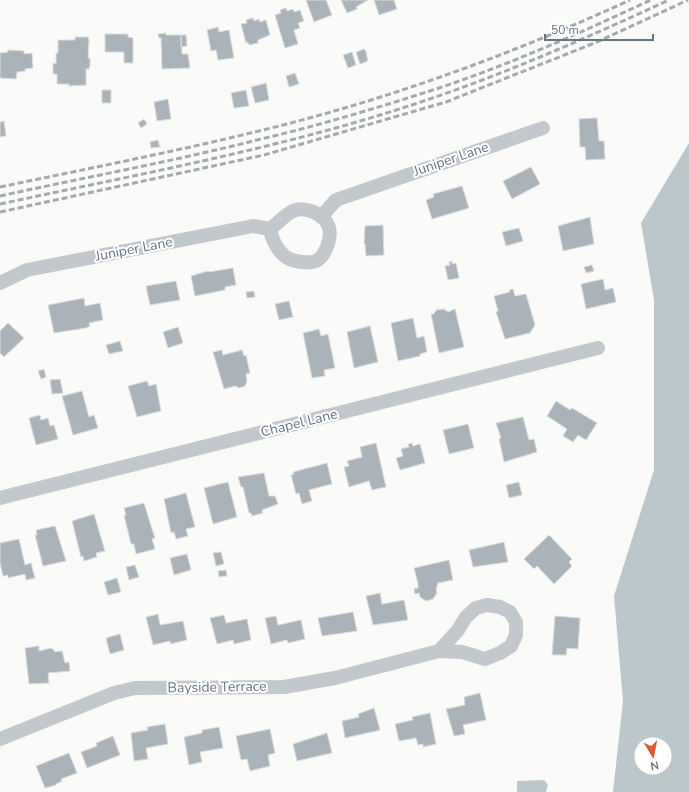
<svg xmlns="http://www.w3.org/2000/svg" width="689" height="792" font-family="'Nunito Sans',sans-serif">
<rect width="100%" height="100%" fill="#fafaf8"/>
<path fill="#bbc7cb" fill-rule="evenodd" d="M689 143V792H613L623 701 614 596 654 470V300L641 223ZM641 744H665V768H641Z
M544 780 548 785 546 792H517V781Z"/>
<path fill="#aab3b9" stroke="#dcdcda" d="M306 0H326L332 15 314 22Z
M341 0H368L356 7 357 9 347 13Z
M374 0H394L397 9 379 15Z
M286 8 287 11 293 9 294 12 300 10 304 21 298 23 300 28 294 30 298 44 285 48 275 15 281 13 280 10Z
M253 18 254 21 259 19 260 22 266 20 270 35 258 40V43L249 45 248 42 246 43 241 24 247 23 246 20Z
M218 27 219 32 229 30 234 58 218 60 216 50 211 51 207 30Z
M166 33V35H181L182 54H188L190 68 162 69 161 38H159L158 34Z
M105 34H128V37L133 38V63H124V52H105Z
M181 35H186L187 46 181 47Z
M75 37H88L89 40 88 58H90V65L89 69H86V85L69 86V84H57V74H53V63L56 64V53H58V40H75Z
M364 49 367 53H366L368 61 360 64 356 52Z
M8 50 24 51V54L32 53 33 68 25 69V71L17 72 16 79 0 78V53L8 52Z
M352 52 356 65 348 68 343 55Z
M295 73 299 84 289 87 286 76Z
M266 83 269 100 255 103 251 87Z
M102 90H111V103H102Z
M246 90 249 106 234 108 231 93Z
M168 99 171 119 157 121 154 102Z
M595 118H597L599 141H604L605 159 586 160 585 147H580L579 119Z
M144 119 147 124 141 128 138 123Z
M4 121 6 136 0 137V122Z
M158 140 160 147 151 148 150 142Z
M531 167 540 184 512 199 503 181Z
M462 186 469 208 432 219 426 200 434 197 433 194Z
M590 217 594 244 563 251 558 226Z
M383 225 384 255 366 256 365 244H364L365 226Z
M519 228 523 241 506 246 502 232Z
M452 261V264L456 263 459 278 448 280 445 266 450 265 449 262Z
M592 265 594 271 586 273 584 267Z
M233 268 236 285 225 287V290L195 296 191 276 208 271 209 272Z
M603 279 605 290 613 288 616 302 586 309 581 284Z
M176 281 180 300 150 305 146 286Z
M513 289 515 296 526 294 535 325 530 333 505 339 496 312 498 311 494 296 510 292 509 290Z
M254 291 255 297 247 298 246 292Z
M84 298 85 306 100 303 103 320 89 323 90 326 86 328 54 333 48 305Z
M289 301 293 317 279 320 275 304Z
M444 309 448 312 455 309 464 347 439 353 431 314H434L436 310Z
M413 318 417 338 424 336 427 352 420 354V356L398 361 391 323Z
M8 323 24 338 4 357 0 353V331Z
M370 326 378 362 354 368 347 332Z
M178 327 183 343 168 348 163 332Z
M319 329 321 336 328 334 335 368 324 370 325 376 312 378 303 333Z
M120 341 123 351 109 354 106 345Z
M222 350 223 355 242 350 244 356 246 355 250 373 246 374 247 382 245 386 239 388 235 386 224 389 213 352Z
M44 369 46 377 41 379 38 371Z
M60 379 63 393 52 394 50 380Z
M147 381 149 386 156 384 161 411 137 417 128 386Z
M82 391 89 417 94 415 98 428 73 435 62 396Z
M556 401 570 410 572 408 597 423 586 440 578 435 573 442 563 436 567 429 547 416Z
M40 415 41 420 48 418 50 426 54 425 58 439 36 445 29 418Z
M523 417 529 440 534 439 537 452 504 462 499 439 501 438 496 423Z
M468 424 474 448 449 454 443 430Z
M376 443 386 487 372 490 369 481 349 487 344 467 349 466 347 461 362 457 360 447Z
M412 443 413 446 420 444 425 463 400 470 396 458 403 456 401 449 409 447 408 444Z
M327 463 332 484 309 490 312 501 302 504 299 493 296 494 291 475 294 474 293 472Z
M264 473 269 496H275L278 504 262 510 263 513 252 516 251 513H249L243 487H241L238 477Z
M228 482 237 517 213 524 204 488Z
M519 482 522 495 509 498 506 485Z
M186 493 195 527 186 529 188 536 176 539 174 532 171 533 164 499Z
M144 503 152 529 155 538 152 539 155 549 136 554 134 544H131L124 515H126L124 508Z
M94 514 105 551 96 553 97 557 84 561 83 556 81 557 72 521Z
M55 526 66 561 43 566 35 535H37L36 530Z
M549 535 572 559 569 562 572 566 554 584 537 566 534 569 524 559Z
M19 539 25 565 31 563 35 578 26 580 25 574 8 578V575L3 576 0 563V543Z
M504 542 508 562 473 567 469 550Z
M221 552 224 564 216 566 213 553Z
M187 554 191 570 174 575 170 558Z
M449 560 453 580 438 583 436 589 437 593 433 599 426 601 420 597 419 593 415 594 414 589 418 588V584L414 568Z
M135 565 139 577 129 580 126 567Z
M226 570 227 576 219 577 218 571Z
M117 578 121 592 108 595 104 582Z
M380 593 382 604 404 600 408 620 373 625 366 596Z
M353 612 357 631 322 636 318 618Z
M158 614 160 625 183 621 187 640 170 644V641L153 645 146 617Z
M224 615 226 623 247 619 251 640 234 644 233 640 217 644 210 618Z
M276 616 278 625 301 620 305 639 288 643 287 640 271 644 265 618Z
M555 616 580 618 578 649 567 648 566 655H552Z
M120 634 124 650 110 654 106 638Z
M39 646V651L51 648 54 650 55 652 62 651 65 663 69 662 70 671 48 673 49 683 29 684 25 648Z
M480 693 486 720 463 725 465 734 454 736 446 709 465 705 464 697Z
M374 708 380 730 345 738 342 721 359 717 358 714Z
M430 713 436 744 423 747V744L418 745 416 738 399 741 395 724 413 720 412 717Z
M165 724 168 744 146 748 148 759 134 761 131 733 148 730 147 727Z
M219 727 223 748 200 752 202 762 189 765 184 737 202 733V730Z
M270 729 275 753 268 755 270 766 250 771 247 759 241 760 236 736Z
M327 733 332 753 297 761 293 744Z
M113 736 120 755 87 768 81 752 97 746 96 743Z
M69 753 77 773 61 779 62 781 56 784V785L45 788 36 766Z"/>
<g fill="none" stroke-linecap="round" stroke-linejoin="round">
<path stroke="#c3c8cc" stroke-width="14" d="M321 217 336 200 543 128
M0 283 27 270 253 226 270 229C277 224 284 216 291 212 303 205 323 213 328 225 333 235 326 256 316 261 308 264 300 262 292 260 280 256 272 241 270 229
M0 498 598 348
M0 739 114 693 135 688 284 687 335 678 439 651 462 652 485 659 500 653 511 646 516 635V622L510 612 500 607 487 605 476 608 466 617 458 630 439 651"/>
<path stroke="#a2aab0" stroke-width="3" stroke-dasharray="6 3" stroke-linecap="butt" d="M0 187C86 169 173 152 259 131 387 100 510 55 630 0
M0 196C87 177 175 161 261 139 321 125 380 107 439 88 511 64 582 32 651 0
M0 204C149 172 300 145 444 94 521 67 595 34 669 0
M0 212 264 155 446 102 597 42 688 0"/>
</g>
<g text-anchor="middle" dominant-baseline="central" stroke-width="4" stroke-linejoin="round" paint-order="stroke">
<g font-size="14" fill="#657683" stroke="#fff">
<text transform="translate(451 159) rotate(-19)">Juniper Lane</text>
<text transform="translate(134 249) rotate(-11)">Juniper Lane</text>
<text transform="translate(299 423) rotate(-14)">Chapel Lane</text>
<text transform="translate(217 687) rotate(-1)">Bayside Terrace</text>
</g>
</g>
<g transform="translate(653 756) rotate(170)"><circle r="19" fill="#ffffff" stroke="#c1c8cd"/>
<path d="M0-3L7 15L0 10L-7 15Z" fill="#e4572e"/>
<text y="-6" font-size="11" font-weight="bold" text-anchor="middle" fill="#657683">N</text>
</g>
<path d="M545 34v6h108v-6" fill="none" stroke="#657683" stroke-width="2"/>
<text x="551" y="34" font-size="12" fill="#657683" stroke="#ffffff" stroke-width="3" paint-order="stroke">50 m</text>
</svg>
